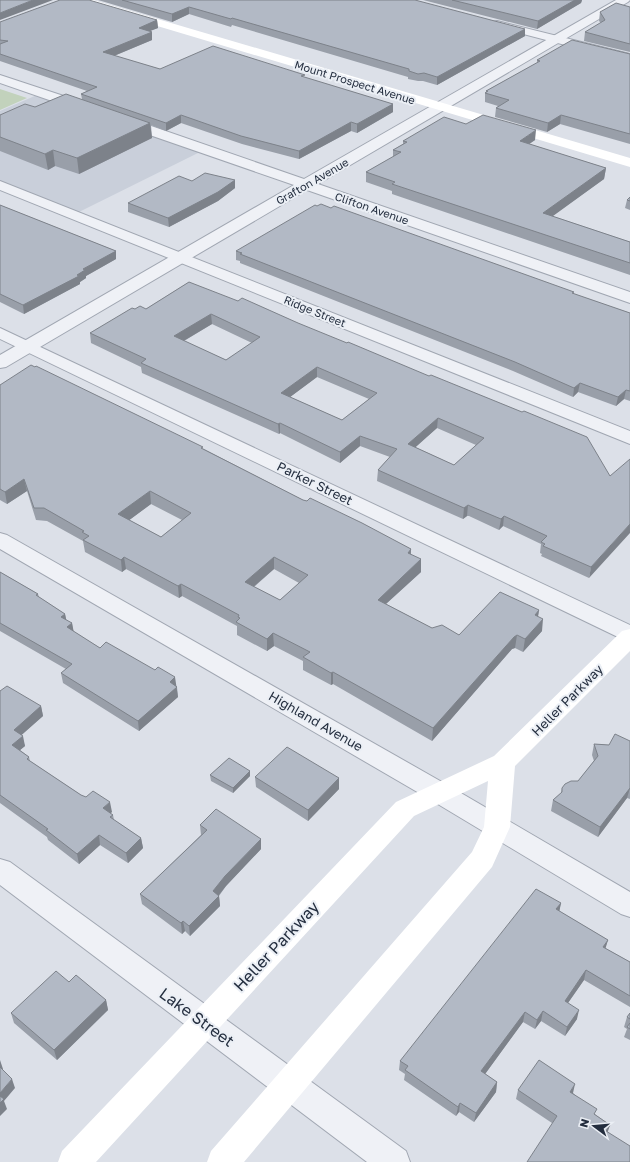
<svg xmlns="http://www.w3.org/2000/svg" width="630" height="1162" font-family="'Golos Text',sans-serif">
<rect width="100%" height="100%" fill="#dce0e8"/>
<path fill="#c9cfda" d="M37 95 200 152 79 212 0 181V111Z"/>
<path fill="#c2d2bc" d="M0 89 27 98 0 110Z"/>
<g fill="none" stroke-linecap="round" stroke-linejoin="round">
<defs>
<path id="minor" d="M497 21 630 54V62L493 26 491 24 493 22Z
M0 181 630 431V444L0 190Z
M0 328 630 625V642L622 639 0 339Z
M0 533 7 535 449 786 630 892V917L621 914 431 800 0 549Z"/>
<path id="tertiary" d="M616 0H630L628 2 318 184 630 292V303L307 190 6 367 0 368V355L294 185 118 124 116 121 118 118H128L304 179Z
M0 75 88 104 90 107 88 110H78L0 83Z
M0 859 10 862 406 1151 410 1162H367L0 885Z"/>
</defs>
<use href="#minor" stroke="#a1a7b2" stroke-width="2"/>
<use href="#tertiary" stroke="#a1a7b2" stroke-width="2"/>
<use href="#minor" fill="#eff1f6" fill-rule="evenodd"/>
<use href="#tertiary" fill="#eff1f6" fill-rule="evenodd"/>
<path fill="#fff" fill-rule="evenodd" d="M75 0H93L630 158V167L77 2Z
M630 629V651L515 766 510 827 492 867 244 1162H207L211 1151 472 852 484 827 488 781 414 816 96 1162H58L62 1151 396 802 494 756 622 631Z"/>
</g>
<path fill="#999fa9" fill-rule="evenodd" d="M98 0H415L525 36 437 85 423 81H418L408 79V77L232 25 231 27 189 14 172 22Z
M423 0H582L581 3 537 29Z
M630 7V52L584 41 585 32 601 23 599 21 600 12Z
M157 20 158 28 149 31 152 40 114 56 160 69 305 78 393 104V112L357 133 351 131 299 159 242 144 181 123 166 131 151 125 152 138 79 174 55 166 48 170 0 151V115L35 107 82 99 81 94 87 91 0 61V22Z
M630 54V144L560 124 547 132 495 117 496 108 498 106 485 102V93L486 92V91L537 63V60Z
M466 124 535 140 529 144 606 168 604 179 552 216 630 242V275L392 194V191L366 182V172L393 157V150L403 144V141Z
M192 181 235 188 218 201 169 227 128 212V203Z
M630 197V210L625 208 627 200Z
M0 205 116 251V259L86 276V278L80 282V284L24 314 0 302Z
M236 251 574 294 630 313V401L624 399 616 406 578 392 573 397 513 371 240 263V261L236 260Z
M189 282 610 476 589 578 541 556 542 554 540 553 541 544 503 526 499 530 469 516H467L463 519 377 481 378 470 390 457 360 446 340 463 280 433 279 434 142 373 141 367 91 343 90 333 135 309H146ZM212 324 252 343 226 360 184 341ZM317 377 369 399 342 420 290 397ZM437 428 476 445 454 465 415 447Z
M0 385 204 449 303 500 411 549V554L421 572 386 604 432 628 459 635 539 610 538 616 542 631 523 652 515 648 512 649 432 741 333 684 331 685 303 670V661L274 646 267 651 237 635V626L182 596 179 598 126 569 122 572 85 552 83 541 47 521 36 520 27 491 7 504 0 500ZM151 504 182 520 161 537 129 520ZM274 569 299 583 280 600 254 587Z
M0 572 38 594 39 597 65 614 66 620 72 623 73 631 100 648 177 687 178 697 139 731 63 683 61 673 66 669 0 631Z
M0 691 41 706 43 716 21 735 25 746 20 750 29 757 30 761 81 795 112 812 110 813 113 815 114 820 141 838 143 848 128 863 100 845 79 864 48 840 47 837 0 803Z
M630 741V799L627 798 598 837 551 811 553 800 561 793 562 788 578 781 594 761 592 755 594 744 609 745Z
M210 775 250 776 233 793 211 781Z
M255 777 339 778V789L308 821 256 787Z
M200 825 261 849 226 886 219 896 220 906 190 936 185 931 182 934 142 904 140 894 201 835Z
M561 903 559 911 608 940 605 948 630 962V1007L584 980 568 1003 577 1019 565 1036 541 1021 535 1029 523 1022 485 1074 497 1082 496 1092 474 1122 459 1112 456 1116 404 1080 405 1074 399 1070 400 1061Z
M69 982 106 1000 108 1010 57 1060 14 1023 11 1013Z
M630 1013V1040L624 1037 627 1029 624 1027 627 1017Z
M518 1090 573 1093 596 1115 610 1125 607 1132 552 1123 516 1099Z"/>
<path fill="#7d828a" d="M33 0H53L0 20V13Z
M575 0H582L581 3 537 29 538 21Z
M189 7V14L172 22V14Z
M157 20 158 28 140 35 139 28Z
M525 29V36L437 85V77Z
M152 32V40L104 60 103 52Z
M393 104V112L357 133V124Z
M181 115V123L166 131V123Z
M561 115 560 124 547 132 548 123Z
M351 122V131L299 159V151Z
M150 123 152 138 79 174 77 158Z
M536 130 535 140 519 151 520 141Z
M53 150 55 166 48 170 45 154Z
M606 168 604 179 542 224 543 213Z
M235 180V188L218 201 169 227 168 218Z
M116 251V259L86 276V278L80 282V284L24 314 23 305 77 275 83 269Z
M211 314 212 324 175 346 174 336Z
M317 367V377L282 403 281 393Z
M580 383 578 392 573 397 574 388Z
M626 390 624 399 616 406 618 397Z
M438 418 437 428 408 454V444Z
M280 423V433L279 434 278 424Z
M360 436V446L340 463V452Z
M24 479 27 491 7 504 5 492Z
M150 491 151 504 120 527 118 514Z
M468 505 467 516 463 519 464 508Z
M504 516 503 526 499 530 501 519Z
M630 524V533L589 578 591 567Z
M411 549 410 562 408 553Z
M124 557 126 569 122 572 121 560Z
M274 557V569L245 594V582Z
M421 559V572L377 612 378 600Z
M181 584 182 596 179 598 178 586Z
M539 610 537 623 535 615Z
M65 614 67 623 61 617Z
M543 619 542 631 523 652 525 639Z
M72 623 74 633 67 627Z
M273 633 274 646 267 651V639Z
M517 635 515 648 512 649 432 741 433 728 514 637Z
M333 672V684L331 685V673Z
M175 677 178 697 139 731 138 721 170 682Z
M41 706 43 716 16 740 14 730Z
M23 736 25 746 14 755 12 745Z
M250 771V776L233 793V788Z
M339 778V789L308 821V810Z
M630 788 627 798 598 837 600 827Z
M110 802 112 812 105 818 103 808Z
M99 835 100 845 79 864 77 854Z
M141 838 143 848 128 863 126 853Z
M261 839V849L226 886 218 896H219L220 906 190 936 189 926 213 891 225 876Z
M561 903 559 913 556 909Z
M183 921 185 931 182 934 181 923Z
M608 940 605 950 603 947Z
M586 970 584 980 563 1010 565 1001Z
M106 1000 108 1010 57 1060 54 1050Z
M579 1010 577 1019 565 1036 567 1027Z
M543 1011 541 1021 535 1029 537 1020Z
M525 1012 523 1022 480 1081 481 1071Z
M0 1060 3 1069 0 1072Z
M12 1079 15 1088 4 1101 7 1109 0 1116V1093Z
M497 1082 496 1092 474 1122 476 1113Z
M575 1084 573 1093 568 1101 570 1092Z
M460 1103 459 1112 456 1116 458 1107Z
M610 1125 607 1134 606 1131Z"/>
<path fill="#b2b9c5" stroke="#7d828a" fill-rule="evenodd" d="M0 0H33L0 13Z
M60 0H89L157 20 139 28 152 32 103 52 160 69 213 46 305 75 301 76 393 104 357 124 351 122 299 151 241 136 181 115 166 123 81 94 97 87 0 54V44L8 41 0 40V22Z
M122 0H415L525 29 437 77 424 73 418 74 409 71V69L232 18 231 19 189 7 172 14Z
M452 0H575L538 21Z
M616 3 630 7V44L585 32 605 20 600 12Z
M572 40 630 54V134L561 115 548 123 496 108 509 100 485 93 488 91H486L540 61 537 60Z
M66 94 150 123 77 158 53 150 45 154 0 137V115L25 104 35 107Z
M483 115 536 130 520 141 606 168 543 213 630 242V263L392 184 395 182 366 172 401 152 393 150 407 142 403 141 444 117 466 124Z
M205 173 235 180 218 192 168 218 128 203 179 176 192 181Z
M630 197V201L627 200Z
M321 204 331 208 334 206 574 292 572 293 630 313V391L626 390 618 397 580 383 574 388 515 362 240 254 242 253 236 251 315 205 317 206Z
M0 205 116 251 83 269 85 270 77 275 79 276 23 305 0 294Z
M189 282 238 301 242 298 298 323 347 343 348 342 429 376 431 375 522 412 524 411 587 437 610 476 630 459V524L591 567 543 546 545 544 541 542 547 536 504 516 501 519 470 506 468 505 464 508 378 470 397 449 360 436 340 452 280 423 278 424 141 363 146 359 90 333 132 308 135 309 140 306 146 309ZM211 314 260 337 226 360 174 336ZM317 367 377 393 342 420 281 393ZM438 418 484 438 454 465 408 444Z
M31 365 35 367 36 366 203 447 201 448 303 500 307 501 310 498 362 523 411 549 408 553 421 559 378 600 432 628 442 625 459 635 500 592 539 610 535 615 543 619 525 639 517 635 514 637 433 728 333 672 331 673 303 657 310 652 273 633 267 639 236 622 240 618 238 617 239 615 181 584 178 586 124 557 121 560 83 540 89 536 82 532 84 531 44 508H34L24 479 5 492 0 489V385ZM150 491 191 513 161 537 118 514ZM274 557 308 575 280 600 245 582Z
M0 572 38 594 36 595 65 614 61 617 72 623 67 627 100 648 106 642 155 670 158 667 175 677 170 682 177 687 138 721 61 673 72 664 0 623Z
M7 686 41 706 14 730 23 736 12 745 29 757 27 759 81 795 86 797 93 791 110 802 103 808 113 815 110 817 141 838 126 853 99 835 77 854 46 830 48 829 0 795V691Z
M615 734 630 741V788L600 827 553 800 562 792V788L565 784 571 781H578L598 756 594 744 609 745Z
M287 747 339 778 308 810 255 777Z
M229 758 250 771 233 788 210 775Z
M216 809 261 839 225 876 213 891 219 896 189 926 183 921 181 923 140 894 207 830 200 825Z
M536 889 561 903 556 909 608 940 603 947 630 962V996L586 970 565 1001 579 1010 567 1027 543 1011 537 1020 525 1012 481 1071 497 1082 476 1113 460 1103 458 1107 405 1070 408 1066 400 1061Z
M56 971 69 982 76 975 106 1000 54 1050 11 1013Z
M630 1013V1019L627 1017Z
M630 1023V1029L627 1027Z
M539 1060 575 1084 570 1092 597 1109 594 1114 610 1125 606 1131 630 1146V1162H527L557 1116 518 1090Z
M0 1067 12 1079 0 1093Z
M0 1096 4 1099 0 1103Z"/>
<g text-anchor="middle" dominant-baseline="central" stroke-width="4" stroke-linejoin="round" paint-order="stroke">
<g font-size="11" fill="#242e3f" stroke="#ebeff5">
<text transform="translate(355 82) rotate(17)">Mount Prospect Avenue</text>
<text transform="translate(312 181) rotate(-30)">Grafton Avenue</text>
<text transform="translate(372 208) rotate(19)">Clifton Avenue</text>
<text transform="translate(315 311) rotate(22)">Ridge Street</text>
</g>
<g font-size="13" fill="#242e3f" stroke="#ebeff5">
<text transform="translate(315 483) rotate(26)">Parker Street</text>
<text transform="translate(567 700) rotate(-45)">Heller Parkway</text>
<text transform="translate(316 721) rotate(30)">Highland Avenue</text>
</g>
<g font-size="16" fill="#242e3f" stroke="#ebeff5">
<text transform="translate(276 946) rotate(-47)">Heller Parkway</text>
<text transform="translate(197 1017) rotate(36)">Lake Street</text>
</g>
</g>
<g transform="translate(594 1126) rotate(286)" stroke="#ebeff5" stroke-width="3" paint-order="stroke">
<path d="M0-3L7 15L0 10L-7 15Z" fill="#242e3f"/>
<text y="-6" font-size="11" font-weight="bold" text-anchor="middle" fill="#242e3f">N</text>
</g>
</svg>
